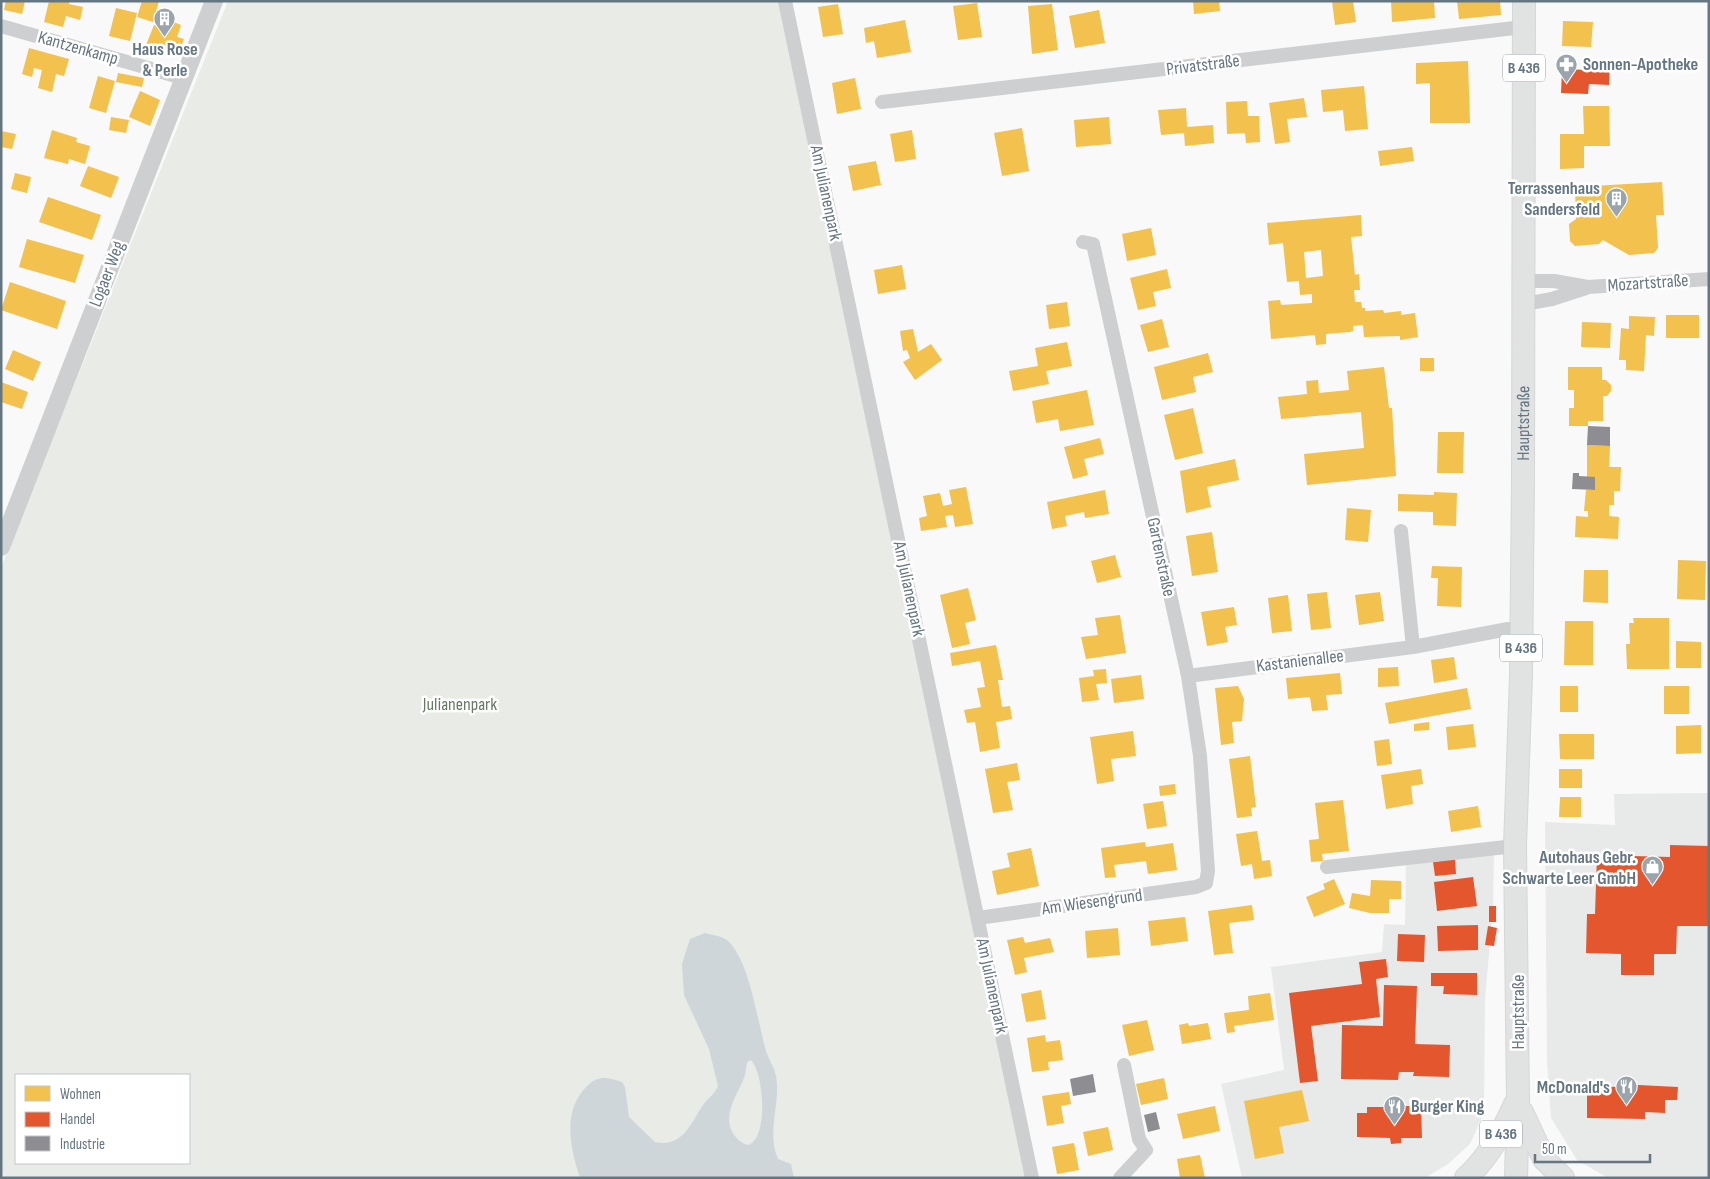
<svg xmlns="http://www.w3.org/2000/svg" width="1710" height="1179" font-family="'Sofia Sans Condensed',sans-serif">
<rect width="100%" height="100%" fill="#f9f9f9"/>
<path fill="#e8e9e9" d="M1709 793V1178H1608L1577 1160 1551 1118 1547 1063 1545 822 1615 825 1614 794Z
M1494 853 1493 909 1485 999 1484 1113 1470 1144 1448 1164 1425 1178H1242L1221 1084 1284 1070 1271 967 1382 952 1384 924 1405 925 1406 864Z"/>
<path fill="#e8ebe6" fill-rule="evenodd" d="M228 1H780L1031 1178H6L1 1173V568ZM16 1075H189V1163H16Z"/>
<path fill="#ced6d9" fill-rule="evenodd" d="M705 933C711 935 722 936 727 940 749 959 757 1019 765 1047 767 1057 774 1066 776 1076 781 1103 766 1133 778 1159L791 1164 794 1178H580C570 1147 562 1111 587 1086 598 1075 608 1077 622 1082L625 1087 629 1117 655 1142C683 1148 691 1123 703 1105 708 1098 715 1094 718 1086L709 1049 684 995 682 964 690 939ZM751 1060C764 1073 769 1139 748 1145 743 1144 739 1141 735 1136 720 1117 737 1096 744 1078 746 1073 746 1067 747 1062Z"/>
<path fill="#f2c14e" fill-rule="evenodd" d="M6 1H25L22 14 4 10Z
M49 1H69V4L83 7 80 20 66 16 63 27 44 22Z
M142 1H159L153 22 137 17Z
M1193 1H1219L1220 11 1194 14Z
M1332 1H1353L1356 22 1335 25Z
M1391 1H1434L1435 18 1392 22Z
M1457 1H1500L1501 15 1459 19Z
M977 3 982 37 958 40 953 6Z
M838 4 843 34 823 37 818 7Z
M1052 4 1058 50 1032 54 1028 6Z
M116 8 137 13 130 41 109 36Z
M1099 10 1105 43 1075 48 1069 16Z
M169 20 181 25 177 37 184 39 177 57 146 45 154 25 165 29Z
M905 20 911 52 877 58 874 41 866 43 864 28Z
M1563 21 1593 22 1591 47 1562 46Z
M29 48 69 59 64 76 56 74 52 92 38 88 42 70 34 68 32 77 22 74Z
M1468 61 1470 123H1430V83L1416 84V63Z
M118 73 144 78 142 87 116 82Z
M98 76 115 81 106 113 89 108Z
M855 78 861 109 837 114 832 83Z
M1364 86 1368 129 1345 131 1343 110 1323 112 1321 90Z
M140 91 160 100 150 126 129 117Z
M1304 98 1307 117 1287 119 1290 142 1275 144 1269 103Z
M1247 101 1248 116H1259L1260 142 1246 143 1245 133 1227 134 1226 102Z
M1583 106H1609L1610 146H1584V168L1560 169V134H1584Z
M1186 108 1187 127 1213 125 1214 143 1185 146 1184 133 1161 135 1158 110Z
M111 117 129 120 126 133 109 130Z
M1109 117 1111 144 1076 147 1074 120Z
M1022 128 1029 171 1002 176 994 133Z
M52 130 77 138 76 142 90 146 85 164 69 159 68 164 44 158Z
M912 130 916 159 895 162 890 134Z
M1 131 16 134 12 149 1 147Z
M1412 147 1414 161 1380 166 1378 151Z
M876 161 881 185 853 191 848 166Z
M88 166 119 177 111 198 80 186Z
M15 173 31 177 27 193 11 189Z
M1662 182 1664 215H1656L1658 248 1654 253 1629 255 1603 240 1599 244 1575 246 1570 241 1569 224 1576 219 1575 187Z
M48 197 101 215 92 240 39 222Z
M1361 215 1362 236 1351 237 1355 275 1359 274 1360 290H1354L1355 302H1361L1362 308H1365V311L1383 310 1384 313 1401 311V315L1415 313 1418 337 1400 340V336L1364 337 1363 325 1353 326V331L1350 332 1326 334V344L1316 345 1315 335 1271 339 1268 301 1280 300 1281 305 1312 303V294L1300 295 1299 281 1287 282 1283 243 1269 245 1267 223ZM1321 250 1323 276 1306 278 1304 252Z
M1151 228 1156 255 1127 261 1122 234Z
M27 239 84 255 75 283 19 267Z
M902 265 906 289 878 294 874 270Z
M1167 269 1171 288 1153 292 1156 306 1138 310 1130 278Z
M10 282 66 301 57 329 1 310Z
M1067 302 1070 326 1049 329 1046 305Z
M1666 315H1699V338H1666Z
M1629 316 1655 317 1654 336 1646 335 1644 371 1626 370V360H1619L1621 328 1629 329Z
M1162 319 1169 347 1148 352 1140 325Z
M1582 322 1611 323 1610 348 1581 347Z
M913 329 918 352 931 344 942 360 915 380 903 362 910 358 907 350 903 351 900 331Z
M1067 342 1072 366 1046 371 1049 384 1013 391 1009 371 1038 366 1035 348Z
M13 350 41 362 33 381 5 369Z
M1208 353 1213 372 1193 377 1196 392 1162 400 1154 367Z
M1420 358H1434V371H1420Z
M1384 367 1389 408H1392L1396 476 1307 485 1304 454 1364 448 1361 412 1281 419 1278 397 1307 394 1306 381 1318 380 1319 393 1349 390 1347 371Z
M1568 367H1602V380H1606L1611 385V391L1607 396H1603V421H1588V426H1569V408H1574V390H1568Z
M1 382 28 392 22 409 1 402Z
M1087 390 1094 425 1060 431 1058 419 1036 423 1032 401Z
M1193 408 1203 453 1175 460 1164 415Z
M1438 432H1464L1463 473H1437Z
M1100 438 1104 454 1084 459 1088 475 1073 479 1064 447Z
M1587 445 1610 446 1609 467H1621L1620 491H1614V505H1609V516L1619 517 1618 539 1575 537 1576 516 1588 517V511H1584L1586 490H1595V477H1587Z
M1235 459 1239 480 1207 487 1211 507 1186 513 1180 471Z
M966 487 973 524 955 527 953 515 945 516 947 527 921 531 919 518 927 516 923 496 940 493 943 506 952 504 949 490Z
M1105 490 1109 514 1085 518 1084 512 1065 516 1067 526 1052 529 1047 502Z
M1434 492 1457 493 1456 526 1433 525V512L1398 511V494L1434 495Z
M1347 508 1371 510 1368 542 1345 540Z
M1212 532 1218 572 1192 576 1186 536Z
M1115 555 1121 577 1097 583 1091 561Z
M1678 560 1706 561 1705 600 1677 599Z
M1432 566 1462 567 1461 607 1437 606 1438 578H1431Z
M1584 570H1608V603L1583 602Z
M968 588 976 620 965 623 970 644 952 648 940 595Z
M1327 592 1331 628 1311 630 1307 594Z
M1380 592 1384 621 1359 625 1355 595Z
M1288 595 1292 631 1272 633 1268 598Z
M1234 607 1237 625 1225 627 1228 642 1207 646 1201 612Z
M1120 615 1126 653 1086 659 1081 637 1098 635 1095 618Z
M1633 618H1669V669H1627L1626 644H1630L1629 623H1634Z
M1565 621H1593V665H1564Z
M1676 641 1701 642V668H1676Z
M996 645 1003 680H998L1002 707 1010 706 1012 719 996 722 1000 748 980 752 975 722 967 723 964 710 981 707 977 688 985 687 980 661 952 666 950 653Z
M1454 657 1457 679 1434 683 1431 660Z
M1398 667 1399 686 1378 687V668Z
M1106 669 1107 683 1096 684 1099 700 1082 702 1079 678 1094 676 1093 670Z
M1340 673 1342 694 1326 695 1328 710 1312 711 1310 697 1288 699 1286 678Z
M1141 675 1144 699 1114 703 1111 679Z
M1238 686 1244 699 1242 721 1232 722 1234 743 1221 745 1215 688Z
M1560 686H1578V712H1560Z
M1664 686H1689V714H1664Z
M1467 688 1471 709 1389 724 1385 703Z
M1429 722V730L1414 731V724Z
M1473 724 1476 747 1448 750 1446 727Z
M1701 725V753L1676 754V726Z
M1133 731 1136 756 1111 759 1114 781 1097 784 1090 737Z
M1559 734H1594V759H1560Z
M1389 739 1392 764 1377 766 1374 741Z
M1250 756 1256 807 1251 808 1252 816 1237 818 1229 759Z
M1017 763 1020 780 1007 782 1013 810 993 813 985 769Z
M1421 769 1423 784 1411 786 1413 804 1386 809 1381 775Z
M1559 769H1582V788H1559Z
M1175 784 1176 794 1160 796 1159 786Z
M1560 797H1581V817H1559Z
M1343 800 1349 851 1322 854 1323 861 1311 862 1309 840 1319 839 1315 803Z
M1163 801 1167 826 1147 829 1143 804Z
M1478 806 1481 827 1451 832 1448 811Z
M1257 831 1262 861 1270 860 1272 876 1254 879 1252 864 1241 866 1236 834Z
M1145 842 1146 847 1173 843 1177 870 1148 874 1146 861 1114 865 1116 877 1105 878 1101 848Z
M1031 848 1039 886 997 895 992 871 1010 867 1007 853Z
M1334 879 1345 904 1314 917 1306 897 1325 889 1323 884Z
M1371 880 1401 881V899H1389V913H1370L1349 908 1352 893 1370 896Z
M1252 905 1254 920 1229 923 1233 953 1214 955 1208 911Z
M1185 917 1188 941 1151 946 1148 921Z
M1118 928 1120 955 1087 958 1085 931Z
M1023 937 1025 943 1050 938 1054 952 1024 958 1027 972 1015 975 1007 940Z
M1041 990 1046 1019 1026 1022 1021 994Z
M1270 993 1274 1020 1234 1026 1235 1032 1227 1033 1224 1013 1249 1010 1248 996Z
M1147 1020 1154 1050 1129 1056 1122 1025Z
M1188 1023 1189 1026 1208 1023 1211 1039 1182 1044 1179 1025Z
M1045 1035 1046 1042 1060 1040 1063 1060 1048 1062 1049 1070 1032 1072 1027 1038Z
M1164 1078 1168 1099 1141 1105 1136 1084Z
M1302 1090 1309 1121 1279 1127 1284 1153 1255 1159 1244 1101Z
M1069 1092 1071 1104 1061 1106 1064 1123 1047 1126 1042 1096Z
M1215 1106 1220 1131 1183 1139 1177 1114Z
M1108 1127 1113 1150 1088 1156 1083 1132Z
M1074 1143 1079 1170 1057 1174 1052 1147Z
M1200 1155 1205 1178H1180L1177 1159Z"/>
<path fill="#e4572e" d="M1592 60 1610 61 1609 85 1589 84 1588 94 1561 93 1562 69 1591 70Z
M1670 845 1709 846V926H1677L1676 954H1654V975H1621V954L1586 953 1587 914H1595L1597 855 1670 857Z
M1455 859 1456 874 1435 876 1433 862Z
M1473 877 1477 906 1437 911 1434 882Z
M1489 906H1496V922H1489Z
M1478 925V950L1438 951 1437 926Z
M1488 926 1497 928 1494 946 1485 945Z
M1398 934 1425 935 1424 962 1397 961Z
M1386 959 1388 977 1376 979 1380 1017 1311 1026 1318 1081 1300 1083 1289 993 1362 984 1359 962Z
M1431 973H1477V995L1443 994 1444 986H1431Z
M1384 985 1417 986 1415 1044 1450 1045 1449 1077 1413 1076 1414 1072H1399L1398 1080 1341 1079 1342 1025 1383 1026Z
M1619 1084 1678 1087 1677 1100H1665V1113L1645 1112V1119L1587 1118V1086L1619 1087Z
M1400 1101V1106H1421L1422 1138H1401V1143L1391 1144 1390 1138 1357 1137V1113H1367V1107H1391V1102Z"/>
<path fill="#8d8d92" d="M1588 426 1610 427V446L1587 445Z
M1573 473H1579V476L1595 477V490L1572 489Z
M1093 1074 1096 1092 1073 1096 1070 1079Z
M1156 1112 1160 1129 1148 1132 1144 1115Z"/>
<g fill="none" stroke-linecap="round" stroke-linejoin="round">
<defs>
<g id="primary">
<path d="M1522 1112 1544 1159 1563 1178"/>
<path d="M1466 1178C1488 1158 1503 1131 1515 1104"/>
<path id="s1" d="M1516 1178 1518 1102 1515 846 1521 676 1523 479 1524 1"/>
</g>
</defs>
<use href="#primary" stroke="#d5d6d7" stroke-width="24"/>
<path stroke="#cecfd0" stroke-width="14" d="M785 1 1032 1178
M1 26 183 78
M882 102 1523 27
M1524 281H1554L1588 287 1709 279
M1524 304 1552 299 1586 288
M1401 531 1413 647
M1188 676 1413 647 1508 629 1521 630
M1327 867 1515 846
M978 918 1196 887 1206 883 1208 871 1200 756 1188 676 1093 244 1083 242
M1120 1178 1146 1150 1139 1139 1124 1065"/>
<path stroke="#cecfd0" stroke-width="18" d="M1 547 214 1"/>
<use href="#primary" stroke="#e1e2e2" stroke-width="22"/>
</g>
<defs>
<symbol id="building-pin" viewBox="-11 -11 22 30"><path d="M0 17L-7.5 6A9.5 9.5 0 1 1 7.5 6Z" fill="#99a4ac" stroke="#fff"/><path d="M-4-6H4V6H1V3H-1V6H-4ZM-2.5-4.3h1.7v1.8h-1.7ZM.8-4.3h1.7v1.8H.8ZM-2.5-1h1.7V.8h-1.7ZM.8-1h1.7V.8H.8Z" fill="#fff"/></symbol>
<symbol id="pharmacy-pin" viewBox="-11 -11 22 30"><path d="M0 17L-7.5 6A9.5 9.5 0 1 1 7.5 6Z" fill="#99a4ac" stroke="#fff"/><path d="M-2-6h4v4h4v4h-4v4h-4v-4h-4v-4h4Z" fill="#fff"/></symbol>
<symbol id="shop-pin" viewBox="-11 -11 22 30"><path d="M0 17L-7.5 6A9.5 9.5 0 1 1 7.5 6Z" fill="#99a4ac" stroke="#fff"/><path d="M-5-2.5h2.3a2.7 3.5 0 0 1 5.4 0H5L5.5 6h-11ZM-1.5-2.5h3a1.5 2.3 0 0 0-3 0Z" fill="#fff"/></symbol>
<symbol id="restaurant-pin" viewBox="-11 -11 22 30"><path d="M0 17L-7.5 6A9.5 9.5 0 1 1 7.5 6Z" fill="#99a4ac" stroke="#fff"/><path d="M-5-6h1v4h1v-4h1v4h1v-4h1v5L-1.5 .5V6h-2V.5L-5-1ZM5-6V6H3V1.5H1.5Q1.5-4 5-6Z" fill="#fff"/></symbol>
</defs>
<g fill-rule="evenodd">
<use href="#building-pin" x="152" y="6" width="25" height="34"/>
<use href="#pharmacy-pin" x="1554" y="52" width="25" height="34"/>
<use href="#building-pin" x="1604" y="186" width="25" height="34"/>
<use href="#shop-pin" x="1640" y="854" width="25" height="34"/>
<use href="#restaurant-pin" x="1614" y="1074" width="25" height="34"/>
<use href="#restaurant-pin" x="1382" y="1094" width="25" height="34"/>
</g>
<g text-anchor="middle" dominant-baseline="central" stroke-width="5" stroke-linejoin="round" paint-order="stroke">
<g fill="#fff" stroke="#939fa8" stroke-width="1">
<rect x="1503" y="54.5" width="42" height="27" rx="4"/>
<rect x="1500" y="634.5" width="42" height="27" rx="4"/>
<rect x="1480" y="1120.5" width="42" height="27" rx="4"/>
</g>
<g font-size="16" font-weight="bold" fill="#657683">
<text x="1524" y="68">B 436</text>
<text x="1521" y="648">B 436</text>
<text x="1501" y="1134">B 436</text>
</g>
<g font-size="18" fill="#657683" stroke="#fff">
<text transform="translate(78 48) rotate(16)">Kantzenkamp</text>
<text transform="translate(1203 65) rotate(-7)">Privatstraße</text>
<text transform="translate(826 193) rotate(78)">Am Julianenpark</text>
<text transform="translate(107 274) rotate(-69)">Logaer Weg</text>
<text transform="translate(1648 283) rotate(-4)">Mozartstraße</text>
<text stroke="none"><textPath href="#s1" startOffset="755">Hauptstraße</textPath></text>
<text transform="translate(1161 557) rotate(78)">Gartenstraße</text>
<text transform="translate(909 589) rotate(78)">Am Julianenpark</text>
<text transform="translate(1300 661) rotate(-7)">Kastanienallee</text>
<text transform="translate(1092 902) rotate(-8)">Am Wiesengrund</text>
<text transform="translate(992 986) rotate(78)">Am Julianenpark</text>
<text transform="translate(1518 1012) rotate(-90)">Hauptstraße</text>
</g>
<g font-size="18" font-weight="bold" fill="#657683" stroke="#fff" text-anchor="end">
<text x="165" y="49" text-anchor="middle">Haus Rose<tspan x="165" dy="21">&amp; Perle</tspan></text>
<text x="1583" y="64" text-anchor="start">Sonnen-Apotheke</text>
<text x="1600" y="188">Terrassenhaus<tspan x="1600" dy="21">Sandersfeld</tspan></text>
<text x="1636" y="857">Autohaus Gebr.<tspan x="1636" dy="21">Schwarte Leer GmbH</tspan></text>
<text x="1610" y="1087">McDonald's</text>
<text x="1411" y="1106" text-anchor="start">Burger King</text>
</g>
<g font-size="18" fill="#687a64" stroke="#fff">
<text x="460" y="704">Julianenpark</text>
</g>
</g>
<rect width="1710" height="1179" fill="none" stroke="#657683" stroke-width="5"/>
<rect x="15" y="1074" width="175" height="90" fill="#ffffff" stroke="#c1c8cd"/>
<rect x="25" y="1086" width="25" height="15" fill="#f2c14e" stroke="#c1c8cd"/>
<text x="60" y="1099" font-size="15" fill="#657683">Wohnen</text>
<rect x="25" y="1112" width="25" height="15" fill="#e4572e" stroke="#c1c8cd"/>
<text x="60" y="1124" font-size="15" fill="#657683">Handel</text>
<rect x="25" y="1136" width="25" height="15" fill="#8d8d92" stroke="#c1c8cd"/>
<text x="60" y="1149" font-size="15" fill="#657683">Industrie</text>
<path d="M1535 1154v8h115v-8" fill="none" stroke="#657683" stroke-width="2.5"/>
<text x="1542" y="1154" font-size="15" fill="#657683" stroke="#ffffff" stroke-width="4" paint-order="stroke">50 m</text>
</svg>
